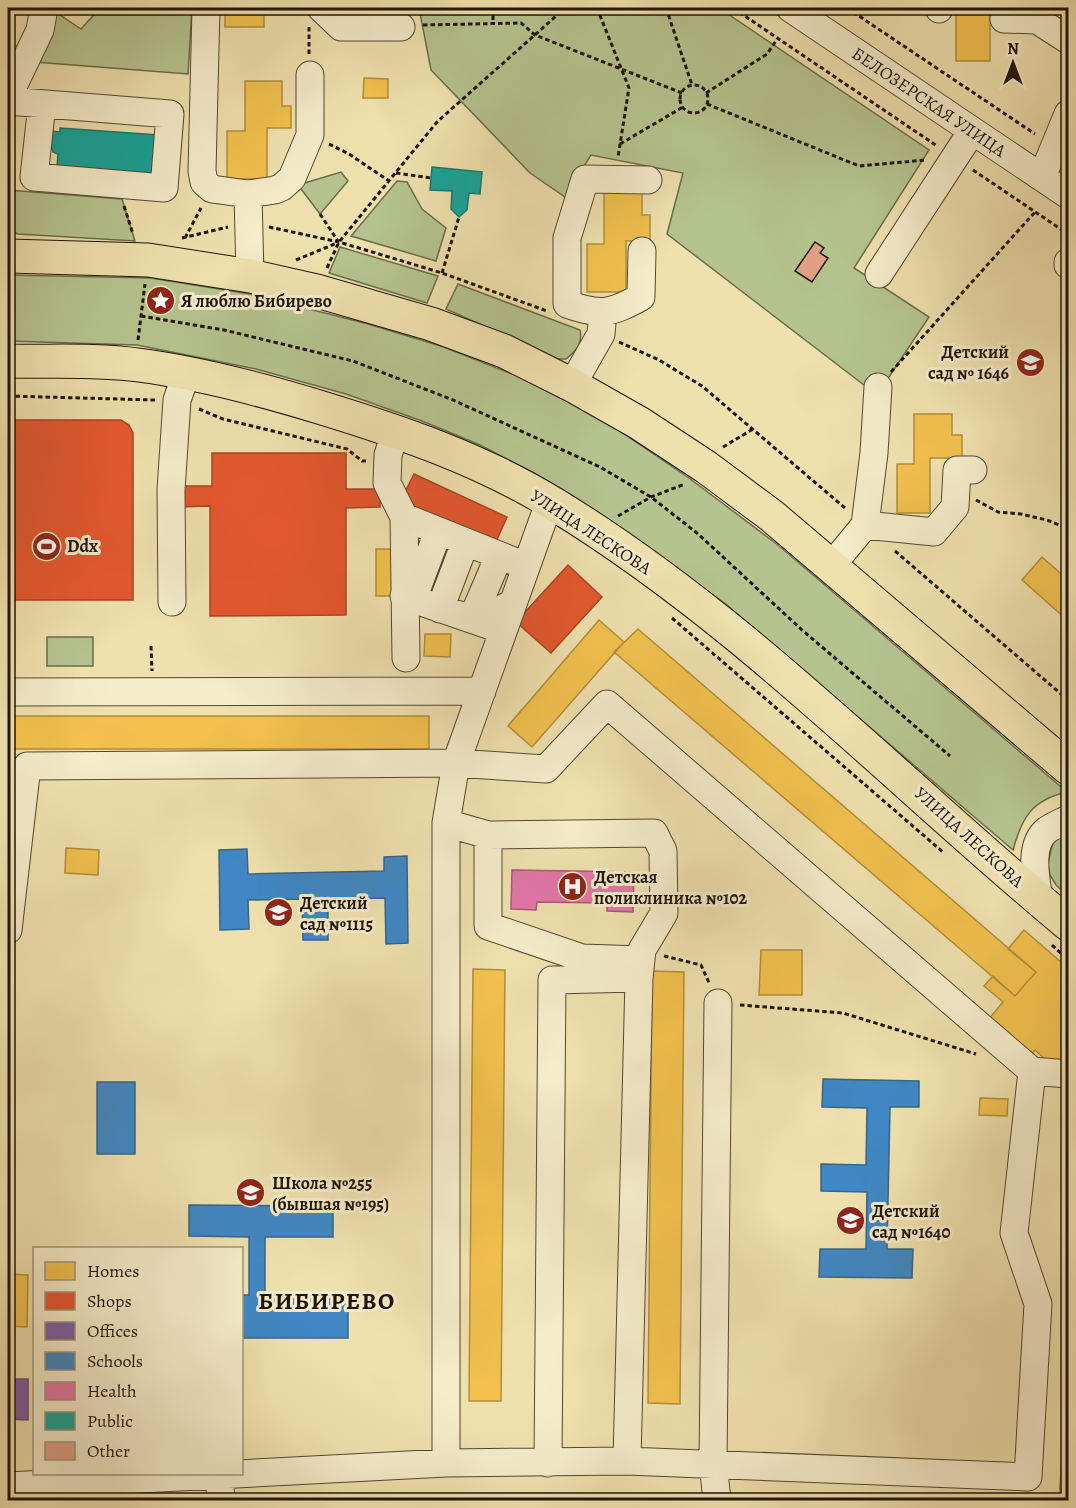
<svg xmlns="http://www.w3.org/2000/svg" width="1076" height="1508" font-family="Alegreya,serif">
<rect width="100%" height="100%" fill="#efe1ae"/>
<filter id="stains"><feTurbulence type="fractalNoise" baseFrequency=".00333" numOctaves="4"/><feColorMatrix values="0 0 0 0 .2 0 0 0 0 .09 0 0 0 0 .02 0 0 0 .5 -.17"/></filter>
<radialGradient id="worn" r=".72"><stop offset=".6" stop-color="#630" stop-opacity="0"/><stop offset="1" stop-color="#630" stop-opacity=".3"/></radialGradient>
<path fill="#b5c48e" stroke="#6a6c4b" stroke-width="1.5" d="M100 8H192L188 74 35 62 54 11 81 29Z
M419 8H719L929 150 854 268 929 317 877 395 667 234 683 173 591 155 565 197 530 173 431 70Z
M341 172 348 181 320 214 298 185Z
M397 181 407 182 422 209 446 228 436 261 351 236Z
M8 190 122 199 135 241 18 234 8 230Z
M340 247 438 276 427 303 329 273Z
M8 275 151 278 250 294 368 324 444 347 517 376 599 417 689 478 778 545 1067 792C1032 800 1022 817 1013 850L727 605 616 525 532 472 480 445 422 421 346 394 256 369 137 345 8 341Z
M458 284 580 330C583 344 576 351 566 359H558L446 309Z
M47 637H93V666H47Z
M1068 830V896L1056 885 1050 875 1048 864 1053 841Z"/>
<path fill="#f2c14e" stroke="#b38d39" stroke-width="1.5" d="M225 8H264V27H225Z
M366 8H400V12L366 13Z
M973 8H990V61H956V13H973Z
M364 78 388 79V98H363Z
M245 81H282V106H291V128H267V179H227V131H245Z
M604 190H642V215H650V241H626V292H587V244H604Z
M914 414H952V435H962V458H930V513H897V464H914Z
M376 549H394V596H376Z
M1042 557 1068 580V617L1066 619 1022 580Z
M599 620 624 642 532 747 508 726Z
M638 629 1036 972 1015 996 614 652Z
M425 634H451L450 657 424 656Z
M9 716H429V749H8Z
M66 848 99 850 98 875 65 873Z
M1024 930 1068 968V1059L1058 1071 1035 1050 1025 1062 983 1026 1003 1002 984 986 993 976 1015 996 1036 972 1008 949Z
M761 950H802V995H759Z
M473 969 505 970 501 1401H469Z
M652 971 684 972 680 1404 648 1403Z
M980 1098 1008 1099 1007 1116 979 1115Z
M8 1274 28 1275 27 1327 8 1326Z
M1068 1369V1500H1059Z"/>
<path fill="#e4572e" stroke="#a94323" stroke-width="1.5" d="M8 420H121L129 425 133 433V600H8Z
M212 453H346V489H380V507L346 508V615L210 616V506L179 507V486H212Z
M414 474 507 517 495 544 401 500Z
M568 565 602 597 551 653 516 622Z"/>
<path fill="#7b5ea7" stroke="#5f4877" stroke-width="1.5" d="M8 1379H28V1420L8 1419Z"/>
<path fill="#3f88c5" stroke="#35658c" stroke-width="1.5" d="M247 849 248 874 384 871V857L407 856 408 943 386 944 385 898 328 899V940H303L302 899 248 900 249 929 220 930 219 850Z
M823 1079 919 1081V1107H890L887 1249H913L912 1278 819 1277 820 1249H866L867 1192 821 1191V1164L866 1165 867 1108 822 1107Z
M97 1082H135V1154H97Z
M189 1205 333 1206V1237H265V1295H348V1338H242V1295H249V1237L189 1236Z"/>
<path fill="#e377a8" stroke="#a85978" stroke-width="1.5" d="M512 870 634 872 633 912 607 911V903L537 902 536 910 511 909Z"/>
<path fill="#17a398" stroke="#19786d" stroke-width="1.5" d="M60 128 158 135 155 176 57 168 58 154 53 152 51 146 52 131 60 132Z
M432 167 482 172 480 194 469 193 467 210 459 217 451 209 452 191 430 190Z"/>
<path fill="#e2a289" stroke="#1f1408" stroke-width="1.5" d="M815 242 824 248 820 253 828 258 812 282 795 271Z"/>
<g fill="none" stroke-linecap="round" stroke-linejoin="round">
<defs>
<path id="minor" d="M206 8 202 171 204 182 212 189 248 194 250 276
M321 8 341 27H401
M790 8 1068 195
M939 9V8
M1004 19 1037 20 1068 40
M8 97 40 30 44 8
M8 101 170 114 164 188 34 177 42 104
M1042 177 1068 114
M248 194 275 190 282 187 292 178 310 135V75
M642 251 641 297C610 314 600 316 567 304V238L585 179 648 180
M1068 262V265
M879 274 972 131
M572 385 601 334 603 312
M396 430 388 455 387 483 404 517 406 658
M552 503 544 517 456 763 446 823 488 835 654 833 663 851 664 913 642 950 639 978 627 1461
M404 517 521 564
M865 525 934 532 955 507 957 470H973
M832 565 865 525 874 453 878 387
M404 596 497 628 505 607
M413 599 438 532
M172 602 171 490 177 400 187 372
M440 609 465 543
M472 619 499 556
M8 692 482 691
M488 835V926L582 958 641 960
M1039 899C1036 879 1028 845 1047 830 1053 826 1062 822 1068 819
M8 930 27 766 456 763 546 769 607 704 1032 1071 1068 1074
M446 1463V823
M548 1463 552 980 639 978
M219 1475 221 1500
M8 1486 446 1463 627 1461 1028 1477 1038 1304 1014 1233 1032 1071
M717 1500 713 1463 718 1003"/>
<path id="major" d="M8 256 148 260 250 276 317 291 431 324 504 351 572 385 639 423 706 467 772 516 1068 768
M8 361C50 362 95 359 138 365 200 373 260 389 319 407 401 432 480 459 554 504 744 620 898 783 1068 924"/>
</defs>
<use href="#minor" stroke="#534732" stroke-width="29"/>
<use href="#major" stroke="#1f1408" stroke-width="35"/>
<path stroke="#1f1408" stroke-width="3" stroke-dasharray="4.5 3" stroke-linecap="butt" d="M493 8V24
M597 8 629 88 618 157
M666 8 692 85
M733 8 937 146
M847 8 1035 134
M423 25 521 23 535 35 682 93
M309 27V54
M680 99a14 14 0 1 1 28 0a14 14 0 1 1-28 0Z
M706 93 767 54 778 38
M707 104 859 166 926 160
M329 144 349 154 389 181
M620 144 683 107
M973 170 1068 234
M396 173 431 178
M124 206 133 234
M320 214 338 241
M269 227 339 242 442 273 547 311
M182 238 228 227
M185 238 201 208
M296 260 337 243
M327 268 339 242 437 122 565 8
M442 273 459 217
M141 316 224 330 353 361 453 400 600 467 651 497 697 533 802 630 950 756
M138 340 145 284
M619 342 659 360 702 386 845 508
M891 372 1035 212
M1068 386V391
M8 396 155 400
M199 409 223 419 347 449 362 461H366
M723 447 753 429
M976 500 998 512 1021 514 1047 520 1062 526
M618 516 651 497 685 484
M895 551 1068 700
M672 618 944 853
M151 646 152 671
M1052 945 1068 960
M664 956 701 965 710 985
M740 1005 843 1013 976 1054"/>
<use href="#minor" stroke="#f5ecca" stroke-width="27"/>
<use href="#major" stroke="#efe1ae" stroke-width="33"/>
</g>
<defs>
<symbol id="sight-disc" viewBox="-11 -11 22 22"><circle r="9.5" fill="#8f2418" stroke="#f5ecca"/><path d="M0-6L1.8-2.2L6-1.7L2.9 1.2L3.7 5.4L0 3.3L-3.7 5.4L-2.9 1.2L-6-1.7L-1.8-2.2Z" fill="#fff"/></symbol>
<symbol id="school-disc" viewBox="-11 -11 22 22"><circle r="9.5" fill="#8f2418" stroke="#f5ecca"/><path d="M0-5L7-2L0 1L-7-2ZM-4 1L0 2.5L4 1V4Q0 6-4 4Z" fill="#fff"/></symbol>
<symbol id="stadium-disc" viewBox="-11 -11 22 22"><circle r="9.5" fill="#8f2418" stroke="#f5ecca"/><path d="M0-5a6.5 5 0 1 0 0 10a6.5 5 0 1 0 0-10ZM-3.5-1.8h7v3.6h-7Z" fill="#fff"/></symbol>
<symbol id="hospital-disc" viewBox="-11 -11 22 22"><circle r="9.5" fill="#8f2418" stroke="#f5ecca"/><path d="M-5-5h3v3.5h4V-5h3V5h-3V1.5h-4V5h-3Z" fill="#fff"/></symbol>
</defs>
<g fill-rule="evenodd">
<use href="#sight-disc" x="144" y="284" width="33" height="33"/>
<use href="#school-disc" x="1014" y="346" width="33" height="33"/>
<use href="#stadium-disc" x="30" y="530" width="33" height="33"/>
<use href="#hospital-disc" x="556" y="870" width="33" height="33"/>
<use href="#school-disc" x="262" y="896" width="33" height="33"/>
<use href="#school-disc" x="234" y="1176" width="33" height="33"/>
<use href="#school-disc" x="834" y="1204" width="33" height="33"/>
</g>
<g text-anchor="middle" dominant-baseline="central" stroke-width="6" stroke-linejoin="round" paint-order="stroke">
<g font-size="18" fill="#1f1408" stroke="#f5ecca">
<text transform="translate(929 102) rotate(34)">БЕЛОЗЕРСКАЯ УЛИЦА</text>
<text transform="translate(591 532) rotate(33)">УЛИЦА ЛЕСКОВА</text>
<text transform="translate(969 837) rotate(42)">УЛИЦА ЛЕСКОВА</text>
</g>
<g font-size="18" font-weight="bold" fill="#1f1408" stroke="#f5ecca" text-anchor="start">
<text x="181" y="301">Я люблю Бибирево</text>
<text x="1009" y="352" text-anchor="end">Детский<tspan x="1009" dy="21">сад № 1646</tspan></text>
<text x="67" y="546">Ddx</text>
<text x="594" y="877">Детская<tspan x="594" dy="21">поликлиника №102</tspan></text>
<text x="300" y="903">Детский<tspan x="300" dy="21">сад №1115</tspan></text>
<text x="272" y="1183">Школа №255<tspan x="272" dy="21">(бывшая №195)</tspan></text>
<text x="872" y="1211">Детский<tspan x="872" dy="21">сад №1640</tspan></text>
</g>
<g font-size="24" font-weight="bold" letter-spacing="1.5" fill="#1f1408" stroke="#f5ecca">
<text x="327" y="1301">БИБИРЕВО</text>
</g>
</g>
<rect width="1076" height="1508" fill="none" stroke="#efe1ae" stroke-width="30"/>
<rect x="9" y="9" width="1058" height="1490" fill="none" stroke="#1f1408" stroke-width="3"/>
<rect x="15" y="15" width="1046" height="1478" fill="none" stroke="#1f1408" stroke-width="1.5"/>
<rect x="33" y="1247" width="210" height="228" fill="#f5ecca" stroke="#9f967c" stroke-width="1.5"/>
<rect x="45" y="1262" width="30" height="18" fill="#f2c14e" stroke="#9f967c" stroke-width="1.5"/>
<text x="87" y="1277" font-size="18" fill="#1f1408">Homes</text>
<rect x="45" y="1292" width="30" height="18" fill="#e4572e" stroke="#9f967c" stroke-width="1.5"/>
<text x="87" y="1307" font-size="18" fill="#1f1408">Shops</text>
<rect x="45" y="1322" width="30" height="18" fill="#7b5ea7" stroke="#9f967c" stroke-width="1.5"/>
<text x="87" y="1337" font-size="18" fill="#1f1408">Offices</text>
<rect x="45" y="1352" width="30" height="18" fill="#3f88c5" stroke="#9f967c" stroke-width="1.5"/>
<text x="87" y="1367" font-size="18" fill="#1f1408">Schools</text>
<rect x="45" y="1382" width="30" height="18" fill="#e377a8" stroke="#9f967c" stroke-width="1.5"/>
<text x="87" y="1397" font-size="18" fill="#1f1408">Health</text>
<rect x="45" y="1412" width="30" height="18" fill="#17a398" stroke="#9f967c" stroke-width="1.5"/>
<text x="87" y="1427" font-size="18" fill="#1f1408">Public</text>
<rect x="45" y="1442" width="30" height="18" fill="#e2a289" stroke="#9f967c" stroke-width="1.5"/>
<text x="87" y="1457" font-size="18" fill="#1f1408">Other</text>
<g transform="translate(1013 63)" stroke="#f5ecca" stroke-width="4.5" paint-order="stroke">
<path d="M0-4.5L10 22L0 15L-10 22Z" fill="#1f1408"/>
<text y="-9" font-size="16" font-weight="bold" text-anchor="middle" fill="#1f1408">N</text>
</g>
<rect width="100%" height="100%" filter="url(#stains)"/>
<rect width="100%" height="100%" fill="url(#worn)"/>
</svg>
